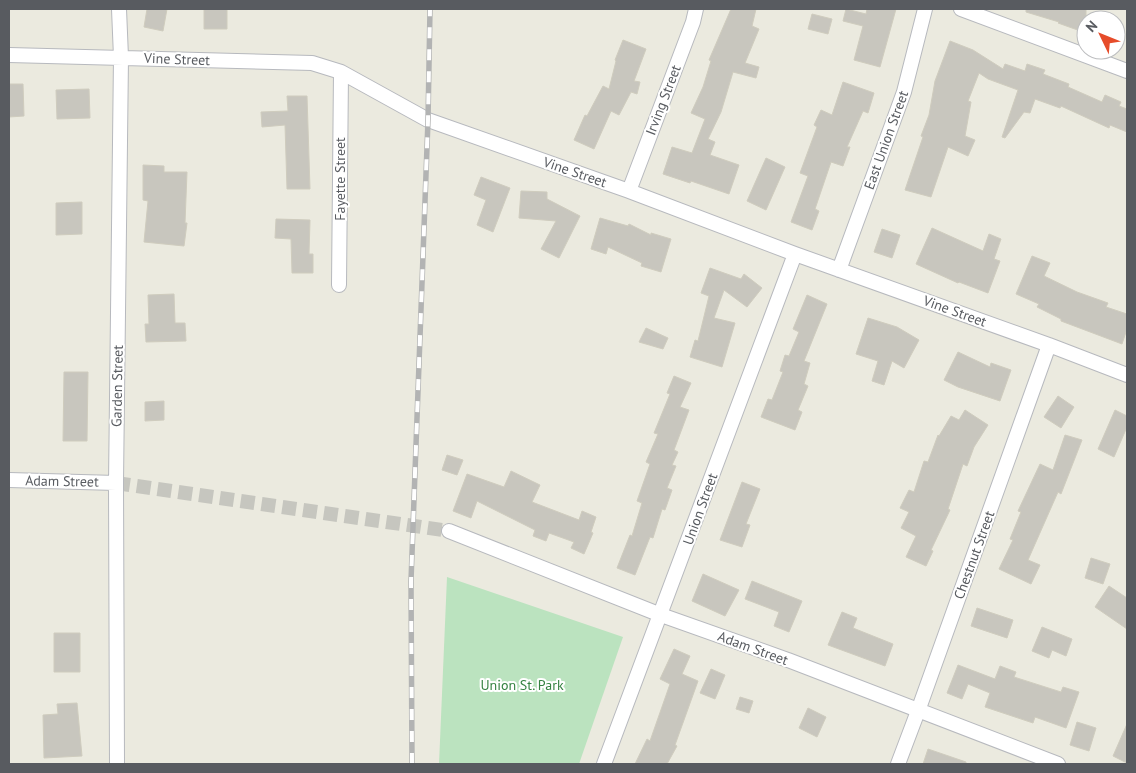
<svg xmlns="http://www.w3.org/2000/svg" width="1136" height="773" font-family="'PT Sans',sans-serif">
<rect width="100%" height="100%" fill="#ebeadf"/>
<path fill="#bbe3bf" d="M447 577 623 637 579 764H439Z"/>
<path fill="#c8c6be" stroke="#cfccbe" d="M147 9H167L163 31 144 27Z
M204 9H227V29H204Z
M731 9H756L752 26 759 29 745 63 759 67 756 78 733 72 721 112 708 139 715 142 710 155 739 165 729 194 691 181 690 183 663 174 672 147 692 153 705 119 691 113 703 87 711 61 709 60Z
M846 9 866 14 867 9H896L880 67 854 60 863 26 843 21Z
M1026 9H1086V33L1058 23 1059 22 1026 12Z
M812 14 832 19 828 34 808 29Z
M623 40 646 49 634 81 640 82 637 94 631 92 619 115 611 111 594 149 574 140 585 115 587 116 603 86 609 89 616 61 615 60Z
M950 41 973 50 1003 69 1005 64 1025 71 1027 64 1045 70 1043 74 1069 84 1068 87 1102 102 1105 95 1121 102 1119 106 1127 109V132L1110 125 1109 128 1061 106 1060 108 1035 99 1030 113 1024 112 1005 138 1002 137 1018 90 988 79 979 73 968 101 971 102 965 136 975 140 968 156 948 147 931 197 905 190 923 137 921 136 929 115 935 81Z
M843 82 874 93 868 113 863 111 847 147H850L843 166 831 162 815 209 819 211 812 230 791 222 808 176 800 173 817 127 814 125 821 110 832 115Z
M9 84H23L24 116 9 117Z
M89 89 90 118 57 119 56 90Z
M287 96H307L310 189H287L285 125 262 127 261 112 288 111Z
M766 158 785 167 766 210 747 201Z
M143 165 164 166V172H187L185 223H187L184 246 144 242 148 201 143 200Z
M481 177 510 188 493 232 477 225 486 200 474 195Z
M521 191 547 192V199L580 216 559 258 541 249 556 221 519 218Z
M82 202V234L56 235V203Z
M600 218 628 226 629 224 651 235V233L671 239 661 272 641 266 642 263 608 247 606 254 591 249Z
M276 219 310 220 309 254H313V273H292L291 239 275 238Z
M932 228 983 251 989 234 1001 239 994 259 1000 261 988 293 959 282 958 283 916 264Z
M882 229 900 235 892 258 874 252Z
M1032 256 1050 263 1044 276 1077 292 1108 303 1106 307 1127 314V329L1122 344 1061 321V319L1037 307 1039 304 1016 294Z
M710 268 741 279 744 274 762 288 747 307 724 290 714 318 735 323 722 367 690 357 695 340 698 341 709 296 701 293Z
M174 294 175 323H185L186 341 146 342 145 324H149L148 295Z
M807 295 827 304 804 361 810 363 804 384 808 386 798 410 802 412 795 430 761 417 768 399 772 400 783 372 780 371 785 355 789 356 799 332 793 329Z
M868 318 897 327 919 340 904 368 892 361 884 385 872 381 878 361 856 354Z
M646 328 668 338 663 349 639 342Z
M958 352 990 367 991 363 1011 370 1000 401 958 387 944 380Z
M64 372H88L87 441H63Z
M674 376 691 383 680 407 689 410 674 450 678 452 672 465 676 466 667 488 672 490 665 510 662 509 653 538 650 537 635 575 617 568 630 535 632 536 642 503 637 501 650 464 646 462 658 434 654 433 670 394 667 393Z
M1058 396 1074 407 1061 428 1044 417Z
M164 401V420L145 421V402Z
M965 410 988 425 974 447 967 466 963 464 948 509 950 510 931 550 933 551 926 566 906 557 916 536 901 528 909 512 900 508 909 490 914 492 924 461 928 462 938 435 939 436 951 416 959 420Z
M1115 410 1127 416V427L1114 457 1098 449Z
M1065 435 1082 440 1061 494 1058 492 1028 560 1040 565 1031 584 999 569 1013 540 1010 539 1021 512 1018 511 1040 464 1053 470Z
M447 455 463 460 457 475 442 470Z
M511 471 540 485 532 502 579 520 582 511 596 517 591 532 593 533 584 554 571 548 574 542 549 533 546 541 533 536 535 530 477 501 471 518 453 511 467 474 504 487Z
M742 482 760 489 746 524 750 525 742 547 720 540Z
M1091 558 1110 564 1103 584 1085 578Z
M703 574 739 590 725 616 692 601Z
M752 581 802 601 789 632 774 626 779 612 745 599Z
M1109 586 1127 598V629L1095 607Z
M977 608 1013 620 1007 638 971 626Z
M842 612 857 618 853 628 893 644 885 666 828 645Z
M1042 627 1072 639 1066 656 1052 650 1049 658 1032 651Z
M54 633H80V672H54Z
M674 649 690 656 682 674 698 681 675 745 677 746 667 764H635L647 739 650 741 670 684 660 679Z
M958 665 995 679 1000 666 1016 672 1014 677 1061 692 1063 687 1079 692 1066 728 1035 717 1033 723 985 707 990 693 968 684 962 699 947 693Z
M711 669 725 675 715 699 700 693Z
M740 697 753 701 749 713 736 709Z
M77 703 82 756 44 758 43 715 58 714 57 704Z
M808 708 826 717 817 737 799 728Z
M1077 722 1096 728 1089 751 1070 745Z
M1127 724V763L1113 756Z
M928 749 966 762V764H923Z"/>
<g fill="none" stroke-linecap="round" stroke-linejoin="round">
<path stroke="#c6c6bf" stroke-width="14" stroke-dasharray="14 7" stroke-linecap="butt" d="M116 483 449 531"/>
<defs>
<path id="minor" d="M961 9 1127 71
M9 55 312 63 341 72 428 120 629 191 795 254 1049 345 1127 375
M629 191 693 22 696 9
M839 270 904 92 925 9
M339 285 341 72
M9 480 116 483
M449 531 661 615 788 660 1058 764
M117 764 116 483 121 57 119 9
M604 764 795 254
M898 764 918 711 1049 345"/>
</defs>
<use href="#minor" stroke="#b7b9be" stroke-width="16"/>
<use href="#minor" stroke="#fff" stroke-width="14"/>
<defs>
<path id="rail" d="M412 764 411 581 428 120 430 9"/>
</defs>
<use href="#rail" stroke="#b2b3b3" stroke-width="5.5"/>
<use href="#rail" stroke="#fff" stroke-width="4" stroke-dasharray="11" stroke-linecap="butt"/>
</g>
<g text-anchor="middle" dominant-baseline="central" stroke-width="4" stroke-linejoin="round" paint-order="stroke">
<g font-size="14" fill="#585b60" stroke="#fff">
<text transform="translate(177 59) rotate(2)">Vine Street</text>
<text transform="translate(663 100) rotate(-69)">Irving Street</text>
<text transform="translate(886 140) rotate(-70)">East Union Street</text>
<text transform="translate(575 172) rotate(19)">Vine Street</text>
<text transform="translate(340 179) rotate(-90)">Fayette Street</text>
<text transform="translate(955 311) rotate(20)">Vine Street</text>
<text transform="translate(117 386) rotate(-89)">Garden Street</text>
<text transform="translate(62 481) rotate(1)">Adam Street</text>
<text transform="translate(700 509) rotate(-70)">Union Street</text>
<text transform="translate(974 555) rotate(-70)">Chestnut Street</text>
<text transform="translate(753 648) rotate(20)">Adam Street</text>
</g>
<g font-size="14" fill="#358241" stroke="#fff">
<text x="522" y="685">Union St. Park</text>
</g>
</g>
<rect width="1136" height="773" fill="none" stroke="#585b60" stroke-width="20"/>
<g transform="translate(1101 35) rotate(313)"><circle r="24" fill="#ffffff" stroke="#bcbdbf"/>
<path d="M0-4L9 19L0 12L-9 19Z" fill="#e64c2a"/>
<text y="-8" font-size="14" font-weight="bold" text-anchor="middle" fill="#585b60">N</text>
</g>
</svg>
